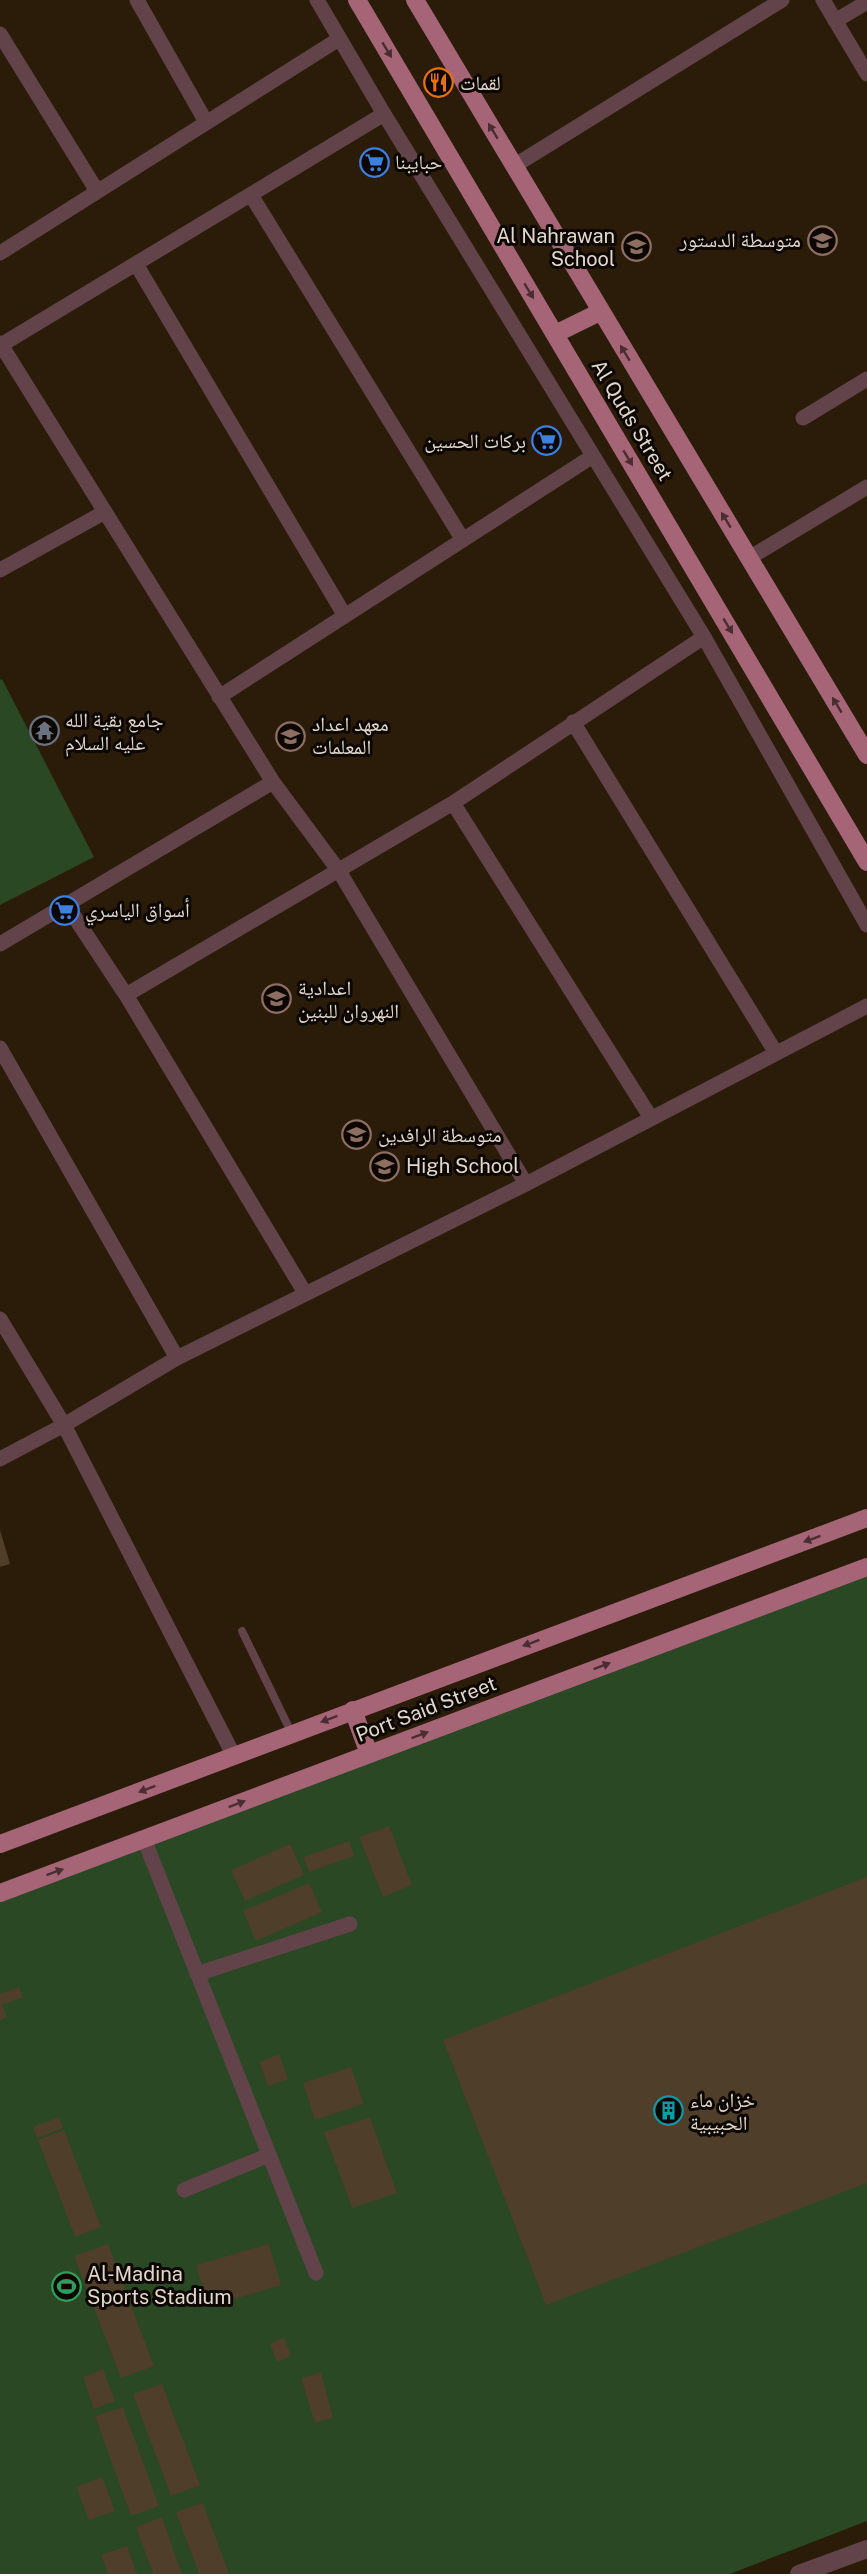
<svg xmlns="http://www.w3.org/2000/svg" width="867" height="2574" font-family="'Public Sans','Noto Naskh Arabic',sans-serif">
<rect width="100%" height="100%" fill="#2a1c09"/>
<path fill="#2a4824" d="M2 679 94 857 0 905V680Z
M867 1567V2521L730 2574H0V1892Z"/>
<path fill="#4e3e2a" d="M0 1530 10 1564 0 1567Z
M389 1826 412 1885 383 1897 359 1837Z
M349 1841 354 1856 309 1872 303 1857Z
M290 1844 304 1875 245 1901 231 1870Z
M867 1877V2183L546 2305 443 2040Z
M309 1883 322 1912 256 1941 243 1911Z
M19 1987 23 1997 2 2005 7 2017 0 2020V1994Z
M279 2054 288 2079 268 2086 259 2062Z
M351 2067 364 2104 315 2120 303 2083Z
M59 2117 63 2128 37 2138 33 2127Z
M370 2117 397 2193 352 2208 324 2132Z
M64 2130 101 2227 75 2237 38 2140Z
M108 2244 154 2366 121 2378 74 2256Z
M269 2244 281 2285 208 2307 196 2265Z
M284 2337 291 2356 277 2362 270 2344Z
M103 2369 115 2401 94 2409 83 2377Z
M321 2372 333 2418 315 2423 301 2378Z
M162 2384 200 2485 171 2496 133 2394Z
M123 2407 159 2506 131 2516 95 2416Z
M102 2477 115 2511 89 2520 76 2487Z
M203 2503 229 2574H199L176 2512Z
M162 2517 182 2574H153L136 2527Z
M127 2546 137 2574H108L101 2555Z"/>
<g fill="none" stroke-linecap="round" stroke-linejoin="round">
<path stroke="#62434a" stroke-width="8" d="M242 1631 292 1734"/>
<path stroke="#62434a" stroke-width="15" d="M137 0 206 122
M317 0 384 114 704 637 867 925
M823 0 867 74
M835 21 867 2
M0 34 97 191
M514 166 782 0
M251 195 463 540
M0 253 339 39
M136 264 345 616
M0 343 273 782 339 871 526 1184
M1 345 384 114
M803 418 867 379
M749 558 867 487
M0 570 105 512
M219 697 593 456
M573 722 776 1053
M453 803 651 1118
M66 904 126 995 305 1293
M0 944 273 782
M126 995 453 803 704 637
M0 1048 177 1358
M0 1319 64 1425 234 1756
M0 1459 64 1425 177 1358 526 1184 867 1006
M144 1839 316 2273
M197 1974 350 1924
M184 2190 269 2155"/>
<path stroke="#62434a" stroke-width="18" d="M799 2574 867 2549"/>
<path stroke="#a56576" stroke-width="18" d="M357 0 867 862
M415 0 867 755
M555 334 600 312
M353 1710 369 1754
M0 1844 867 1518
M0 1893 867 1567"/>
</g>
<defs><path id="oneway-solid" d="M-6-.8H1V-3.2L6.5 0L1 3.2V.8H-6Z" transform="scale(1.5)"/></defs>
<g fill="#4a2d30">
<use href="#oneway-solid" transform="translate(387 50) rotate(59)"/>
<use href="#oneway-solid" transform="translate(493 131) rotate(-121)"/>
<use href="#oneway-solid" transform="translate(529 291) rotate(59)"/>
<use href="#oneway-solid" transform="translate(625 353) rotate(-121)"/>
<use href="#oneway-solid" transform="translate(628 458) rotate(59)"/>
<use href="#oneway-solid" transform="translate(726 520) rotate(-121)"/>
<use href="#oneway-solid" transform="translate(728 626) rotate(59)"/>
<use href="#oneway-solid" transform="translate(837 705) rotate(-121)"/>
<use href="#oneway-solid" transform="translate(812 1539) rotate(160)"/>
<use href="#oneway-solid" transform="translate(531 1643) rotate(160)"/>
<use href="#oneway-solid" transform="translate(602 1666) rotate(-21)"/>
<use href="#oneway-solid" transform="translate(329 1719) rotate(159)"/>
<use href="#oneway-solid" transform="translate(420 1735) rotate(-21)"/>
<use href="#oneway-solid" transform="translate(147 1789) rotate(159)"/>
<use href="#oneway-solid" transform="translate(237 1804) rotate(-21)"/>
<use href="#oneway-solid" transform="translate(55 1872) rotate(-20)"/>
</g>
<defs>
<symbol id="restaurant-ring" viewBox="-11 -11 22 22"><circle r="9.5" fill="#0d0702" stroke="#e8710a" stroke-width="1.5"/><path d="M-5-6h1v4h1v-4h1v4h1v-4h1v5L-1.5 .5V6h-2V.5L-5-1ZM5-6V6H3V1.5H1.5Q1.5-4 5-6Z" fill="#e8710a"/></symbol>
<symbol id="supermarket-ring" viewBox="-11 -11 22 22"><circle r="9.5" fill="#0d0702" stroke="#3f7fe0" stroke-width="1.5"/><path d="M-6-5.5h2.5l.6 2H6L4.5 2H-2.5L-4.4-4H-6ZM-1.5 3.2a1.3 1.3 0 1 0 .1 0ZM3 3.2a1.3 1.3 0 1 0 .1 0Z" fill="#3f7fe0"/></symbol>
<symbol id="school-ring" viewBox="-11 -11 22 22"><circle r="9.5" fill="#0d0702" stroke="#8d6e63" stroke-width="1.5"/><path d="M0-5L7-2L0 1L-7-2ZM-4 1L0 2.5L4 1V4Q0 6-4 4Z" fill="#8d6e63"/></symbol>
<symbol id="temple-ring" viewBox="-11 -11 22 22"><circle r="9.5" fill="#0d0702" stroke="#6b7280" stroke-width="1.5"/><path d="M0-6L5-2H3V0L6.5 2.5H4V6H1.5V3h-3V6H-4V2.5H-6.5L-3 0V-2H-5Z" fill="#6b7280"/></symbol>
<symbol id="building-ring" viewBox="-11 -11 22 22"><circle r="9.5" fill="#0d0702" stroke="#0f9aa8" stroke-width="1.5"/><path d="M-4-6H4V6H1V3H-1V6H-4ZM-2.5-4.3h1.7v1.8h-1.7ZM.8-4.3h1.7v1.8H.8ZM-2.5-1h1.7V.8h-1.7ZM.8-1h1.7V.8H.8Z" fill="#0f9aa8"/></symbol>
<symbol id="stadium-ring" viewBox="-11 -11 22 22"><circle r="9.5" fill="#0d0702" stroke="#2e9e5b" stroke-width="1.5"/><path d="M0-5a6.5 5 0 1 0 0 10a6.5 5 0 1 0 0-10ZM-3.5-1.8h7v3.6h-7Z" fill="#2e9e5b"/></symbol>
</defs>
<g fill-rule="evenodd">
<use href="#restaurant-ring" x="422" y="66" width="33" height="33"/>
<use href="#supermarket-ring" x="358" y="146" width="33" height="33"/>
<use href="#school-ring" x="806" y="224" width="33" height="33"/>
<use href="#school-ring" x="620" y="230" width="33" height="33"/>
<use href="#supermarket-ring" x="530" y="424" width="33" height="33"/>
<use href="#temple-ring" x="28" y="714" width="33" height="33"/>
<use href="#school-ring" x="274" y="720" width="33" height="33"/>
<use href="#supermarket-ring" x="48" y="894" width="33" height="33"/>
<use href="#school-ring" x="260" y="982" width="33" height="33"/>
<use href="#school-ring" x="340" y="1118" width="33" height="33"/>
<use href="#school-ring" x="368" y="1150" width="33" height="33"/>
<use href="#building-ring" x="652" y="2094" width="33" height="33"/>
<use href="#stadium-ring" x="50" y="2270" width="33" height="33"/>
</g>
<g text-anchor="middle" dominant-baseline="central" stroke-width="6" stroke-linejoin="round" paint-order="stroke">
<g font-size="20" fill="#e1d7cc" stroke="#0d0702" text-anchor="start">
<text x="460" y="83">لقمات</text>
<text x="395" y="162">حبايبنا</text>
<text x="615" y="236" text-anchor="end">Al Nahrawan<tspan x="615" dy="23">School</tspan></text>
<text x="801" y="240" text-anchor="end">متوسطة الدستور</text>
<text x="526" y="441" text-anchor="end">بركات الحسين</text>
<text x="65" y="720">جامع بقية الله<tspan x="65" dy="23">عليه السلام</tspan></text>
<text x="312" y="724">معهد اعداد<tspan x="312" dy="23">المعلمات</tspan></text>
<text x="85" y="910">أسواق الياسري</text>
<text x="298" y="988">اعدادية<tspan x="298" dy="23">النهروان للبنين</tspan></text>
<text x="378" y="1135">متوسطة الرافدين</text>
<text x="406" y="1166">High School</text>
<text x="690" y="2100">خزان ماء<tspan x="690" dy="23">الحبيبية</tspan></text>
<text x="87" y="2274">Al-Madina<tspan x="87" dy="23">Sports Stadium</tspan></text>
</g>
<g font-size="20" fill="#e1d7cc" stroke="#0d0702">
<text transform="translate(632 420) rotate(59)">Al Quds Street</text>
<text transform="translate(426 1709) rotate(-21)">Port Said Street</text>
</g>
</g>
</svg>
